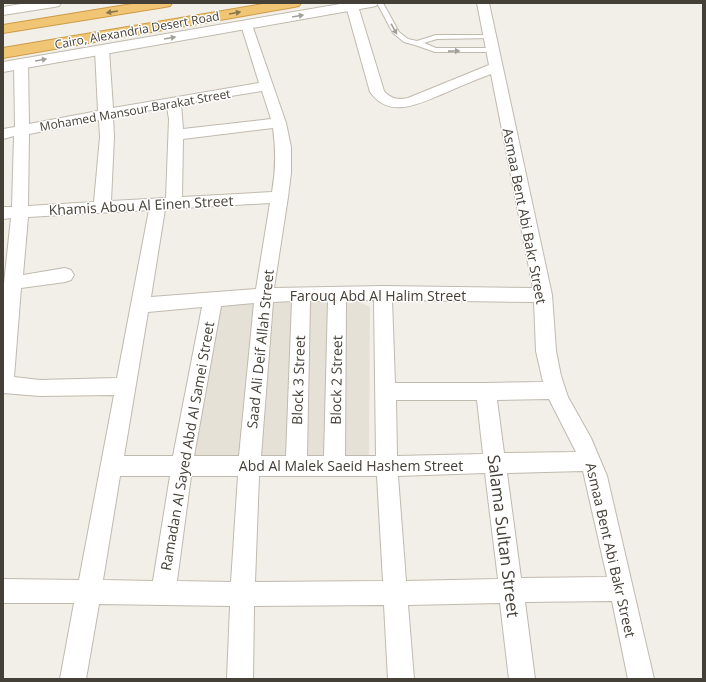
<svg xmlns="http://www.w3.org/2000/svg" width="706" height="682" font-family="'Open Sans',sans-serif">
<rect width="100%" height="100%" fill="#f2efe8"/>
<path fill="#e6e1d7" d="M290 300 360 302 370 307 369 457H190L216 304Z"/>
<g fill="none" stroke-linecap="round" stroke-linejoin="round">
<defs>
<path id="service" d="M377 3H383L399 32 408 39 417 41 436 35H490L492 36V38L437 39 424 43 436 48H493L496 50 493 52H435L415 45 404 42 393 33Z"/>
<path id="minor" d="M348 3H356L358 6 384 91C391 99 398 100 408 98L489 65 477 3H489L552 295 556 351 561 376 568 397 591 438 607 476 654 679H628L612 601 525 602 535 679H509L500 603 408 605 414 679H388L384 605 254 606 253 679H227L230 606 99 604 86 679H60L74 603H3V579L79 580 114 395 40 396 3 393V293L11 218 3 219V207H12L14 136 3 139V129L15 127 14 64 16 61H26L28 64 29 124 98 111 95 50 97 47H107L109 50 113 108 259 83 241 25 243 22H251L286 123 291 147V173L288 197 274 288 383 286 533 288 491 74C475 80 460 86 445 93 420 103 390 120 370 92L346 6ZM262 91 271 119 183 129 181 104ZM167 107 169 119 166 198 111 201 114 137 113 117ZM99 120 100 137 94 202 28 206 29 134ZM273 128C276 150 276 170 272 192L182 197 183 139ZM270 203 256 289 151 297 165 209ZM149 210 117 378 40 380 14 377 21 288 65 282 71 280 74 275 71 270 65 268 23 275 28 217ZM374 300 376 456H345L346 301ZM392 300 534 302 536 351 543 382 486 383H395ZM292 301 286 456H261L273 302ZM310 301H328L324 456H307ZM254 303 239 456H194L221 306ZM202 307 173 456H124L148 312ZM549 399 576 452 504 453 497 400ZM396 400H477L483 454 397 456ZM583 471 607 577 521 578 507 473ZM485 473 498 579 406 581 398 476ZM120 476H170L153 581 103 580ZM191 476H238L231 582 177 581ZM259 476H377L383 581 255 582Z"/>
<path id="tertiary" d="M27 3H61L59 6 54 7 3 15V7Z
M346 3H378L376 6 371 7 3 72V62Z"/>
<path id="motorway" d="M138 3H172L170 6 165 7 3 33V25Z
M269 3H301L299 6 294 7 3 58V48Z"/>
</defs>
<use href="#service" stroke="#c0baae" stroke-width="2"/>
<use href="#minor" stroke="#c0baae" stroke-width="2"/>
<use href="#tertiary" stroke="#c0baae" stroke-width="2"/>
<use href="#motorway" stroke="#ce9b46" stroke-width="2"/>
<use href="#service" fill="#fff" fill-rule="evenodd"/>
<use href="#minor" fill="#fff" fill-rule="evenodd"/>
<use href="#tertiary" fill="#fff" fill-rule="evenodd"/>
<use href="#motorway" fill="#f0c675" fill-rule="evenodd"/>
</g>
<defs><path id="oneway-solid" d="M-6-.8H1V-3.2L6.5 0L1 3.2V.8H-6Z"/></defs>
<g fill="#897650">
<use href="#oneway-solid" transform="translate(112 12) rotate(171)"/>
<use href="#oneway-solid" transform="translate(235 13) rotate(-10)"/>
</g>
<g fill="#a2a09b">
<use href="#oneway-solid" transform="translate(298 16) rotate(-10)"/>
<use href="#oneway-solid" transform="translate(394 29) rotate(61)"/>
<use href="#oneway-solid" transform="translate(170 38) rotate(-10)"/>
<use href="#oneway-solid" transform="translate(454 51) rotate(-1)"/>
<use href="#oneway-solid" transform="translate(41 60) rotate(-10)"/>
</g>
<g text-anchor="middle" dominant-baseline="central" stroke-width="3" stroke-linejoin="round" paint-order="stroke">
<g font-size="12" fill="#454037" stroke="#fff">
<text transform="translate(137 30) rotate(-10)">Cairo, Alexandria Desert Road</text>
<text transform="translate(135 110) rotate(-10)">Mohamed Mansour Barakat Street</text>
</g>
<g font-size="14" fill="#454037" stroke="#fff">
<text transform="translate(141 205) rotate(-3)">Khamis Abou Al Einen Street</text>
<text transform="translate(525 216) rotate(79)">Asmaa Bent Abi Bakr Street</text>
<text x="378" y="295">Farouq Abd Al Halim Street</text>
<text transform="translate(260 349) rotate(-84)">Saad Ali Deif Allah Street</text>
<text transform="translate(298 380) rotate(-88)">Block 3 Street</text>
<text transform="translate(336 380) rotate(-89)">Block 2 Street</text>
<text transform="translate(187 446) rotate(-80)">Ramadan Al Sayed Abd Al Samei Street</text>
<text x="351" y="465">Abd Al Malek Saeid Hashem Street</text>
<text transform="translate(611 550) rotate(77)">Asmaa Bent Abi Bakr Street</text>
</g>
<g font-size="17" fill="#454037" stroke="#fff">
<text transform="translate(504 536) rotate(83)">Salama Sultan Street</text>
</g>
</g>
<rect width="706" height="682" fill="none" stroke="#454037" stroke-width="8"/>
</svg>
